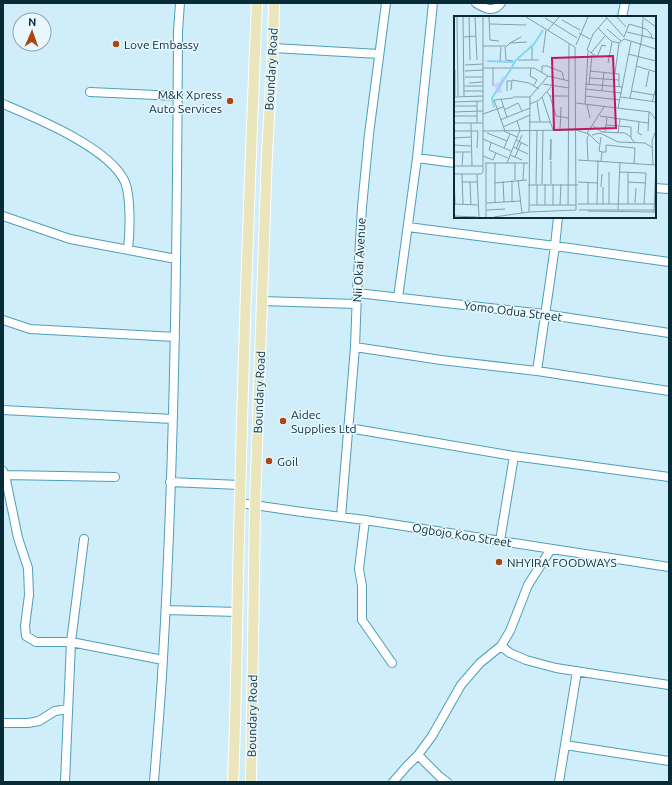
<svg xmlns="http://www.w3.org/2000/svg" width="672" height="785" font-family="Ubuntu,sans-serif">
<rect width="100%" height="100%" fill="#d0eef9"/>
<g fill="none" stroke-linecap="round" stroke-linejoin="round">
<defs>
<path id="minor" d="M476 3C485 9 494 13 501 3
M622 17 625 3
M273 48 379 54
M90 92 178 96
M3 104C36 118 110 148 125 182 131 197 130 232 128 249
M417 158 455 163
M655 188 669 189
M3 216 70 239 176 259
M408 227 555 246 669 262
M357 293 544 314 669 333
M398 298 417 158 433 3
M262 301 356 304
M3 320 30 329 175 337
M355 347 441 360 537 371 669 391
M537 371 555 246 558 217
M3 410 172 419
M349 428 514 456 669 477
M3 471 5 475 18 538 28 568 29 595 25 626 26 636 36 642H71L163 660
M5 475 115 477
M170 482 240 485
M240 503 302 512 365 520 669 567
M341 517 355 347 357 293 362 207 369 134 386 3
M365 520 359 569 362 586V620L392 663
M500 541 514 456
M166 610 238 612
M501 646 510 653 526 660 556 668 601 675 669 685
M3 723H28L39 721 55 711 68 709
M565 745 669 761
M418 755 440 777 447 782
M65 782 71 642 84 539
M154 782C157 741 161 699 163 658 175 449 177 240 178 31L180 3
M393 782 406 767 418 755 432 736 461 685 480 663 501 646 510 631 528 585 551 549
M559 782 577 671"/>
<path id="major" d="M233 782C237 688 237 594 240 500 244 334 250 169 257 3
M251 782 255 505 267 153 273 48 274 3"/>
</defs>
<use href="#minor" stroke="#4e9eb9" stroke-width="10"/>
<use href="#major" stroke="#fff" stroke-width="12"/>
<use href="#minor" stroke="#fff" stroke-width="8"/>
<use href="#major" stroke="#eae5bb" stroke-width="10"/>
</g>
<g fill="#ab4715" stroke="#e9f8fe" stroke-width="1.5">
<circle cx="116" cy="44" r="4"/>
<circle cx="230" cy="101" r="4"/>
<circle cx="283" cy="421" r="4"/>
<circle cx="269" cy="461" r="4"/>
<circle cx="499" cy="562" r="4"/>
</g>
<g text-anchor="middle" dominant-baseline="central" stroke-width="3" stroke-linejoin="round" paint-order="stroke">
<g font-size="12" fill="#082c37" stroke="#e9f8fe" text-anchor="start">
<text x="124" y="44">Love Embassy</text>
<text x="222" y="94" text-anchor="end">M&amp;K Xpress<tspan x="222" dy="14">Auto Services</tspan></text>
<text x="291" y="414">Aidec<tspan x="291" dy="14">Supplies Ltd</tspan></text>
<text x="277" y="461">Goil</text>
<text x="507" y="562">NHYIRA FOODWAYS</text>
</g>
<g font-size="12" fill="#082c37" stroke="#e9f8fe">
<text transform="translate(271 69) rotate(-87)">Boundary Road</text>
<text transform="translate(359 260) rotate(-87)">Nii Okai Avenue</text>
<text transform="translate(513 311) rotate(7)">Yomo Odua Street</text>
<text transform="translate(259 392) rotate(-88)">Boundary Road</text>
<text transform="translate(462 535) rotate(9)">Ogbojo Koo Street</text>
<text transform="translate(252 716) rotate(-89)">Boundary Road</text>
</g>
</g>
<g transform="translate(454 16)">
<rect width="202" height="202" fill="#d0eef9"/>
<path d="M48 60 52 62 47 70 48 77H44L39 68 46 66Z" fill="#cdcffa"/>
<path fill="none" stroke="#83d7f5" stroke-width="2" d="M33 45 59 46M58 51 61 45 80 28 89 14M40 91 38 82 57 53"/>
<path fill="none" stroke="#80a0ab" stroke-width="1" d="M3 1 4 80M9 1 10 80M15 1 16 44M21 1 23 44M35 1 36 24 45 25M72 1 121 31M152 1 170 21M163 1 172 11M188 1 202 11M91 2 123 22M108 4 126 14M36 8 72 9M144 12 157 25 165 27M153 13 167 25M94 14 105 1M173 16 202 23M125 17 136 23M10 21 22 20M170 21 175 8 192 13 197 18 198 23M170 23 202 33M56 27 67 21M122 29 134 1M29 30H53L56 27 73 26M152 30 148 29 143 41 133 34 139 18 153 2M51 31 52 44 59 45M121 31 122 194M89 37 92 14M137 37 151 20M174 38 202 45M64 44H85M78 44V31M46 45 47 31M154 47 158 26M11 49 29 48M182 50 202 56M29 52H80L94 60 115 65M77 52 76 60 83 64 80 69M1 54V80M11 55 29 54M136 55 165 58V71M88 56V50H93L108 56 110 64M161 57 165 27 170 23M11 61H29M136 62 165 64M15 67 29 66M89 68 115 72M131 68 169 71M135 68 138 39M10 70H29M39 70V52M192 71 195 55M131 73 168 77M57 74 58 64 75 67 85 73M148 74 150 56M10 75H29M53 75V65H57M177 75 200 79M93 76 96 80H115M96 80 102 100 114 102M131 80 166 84M0 81 29 80M59 81H76L94 60M88 81 99 114M167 81 202 86M176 82 188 21 189 3M47 83 53 101M0 86 29 85M83 86 86 106M198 86 202 72M122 87 196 96 202 104M76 88 85 84 97 71M131 88 134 36M133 89 136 102M0 90H23M164 92 177 26M50 94 64 87 68 95M0 96 29 95M29 98 49 91M0 100H23M146 100 194 107M46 104 76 92M75 106H97M185 106 184 117 188 119M0 107H29M17 107 18 150M23 107V85M152 109 177 111V122L181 127M139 110 148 116 171 117 177 121M49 111 76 99M106 114 107 91M0 115H24L23 132M28 115 122 114 135 118 145 128M50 115 63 121M51 115 40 84 59 82M194 115 195 96M151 116 153 102M33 117 53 125M133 117 150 91M164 117 166 103M138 119 146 117 164 126 191 127 199 132M0 122 17 121M29 123 57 135M62 124 74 130M37 127 35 134 54 142M0 129 17 130M59 131 74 138M50 132 56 118M62 133 68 119M0 136H17M148 136H152V129L181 132 180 148M56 139 68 144M29 140 39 144 42 137M61 141 67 127M96 144 97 123V144M124 144 202 149 200 196M134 144 133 123 135 118M97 145V168M147 145 148 136 145 135 147 121M31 147H74M32 147V201M41 147V186M53 147 66 114 63 105M199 149 198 125 202 114M0 150H29M8 150 9 136M155 156V188M165 156 192 157 190 188M0 158H27L29 156V1M0 158 1 188M8 158 9 189M23 159 25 201M58 164V185M61 164V147M64 164 68 197M69 164 70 147M49 165 50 186M8 166H23M16 166 17 189M124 166 143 167M134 166V188M174 166 191 167M41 167 73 164M88 168 89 114M91 168V189M74 169H124M82 169 83 114M147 171 148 158M149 171V188M33 187 67 185M181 187 182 172M1 188 24 189M124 188H200M143 188 144 144M174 188V157M75 189H122M83 189V169M99 189V168M106 189 107 168M114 189 115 28M33 194 51 193M125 194H202M164 194 166 146M134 195 202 196M75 196 76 81M0 200 23 201M40 201 75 196 122 194"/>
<path fill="#c2185b" fill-opacity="0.15" stroke="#c2185b" stroke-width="2" d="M159 40 162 112 100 114 98 42Z"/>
<rect width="202" height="202" fill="none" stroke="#082c37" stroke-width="2"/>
</g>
<rect width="672" height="785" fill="none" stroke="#082c37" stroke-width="8"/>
<g transform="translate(32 32) rotate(2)"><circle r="19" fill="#e9f8fe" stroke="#8fa6ae"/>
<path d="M0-3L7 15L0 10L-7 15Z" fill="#ab4715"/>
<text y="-6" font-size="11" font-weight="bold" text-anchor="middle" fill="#082c37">N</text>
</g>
</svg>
